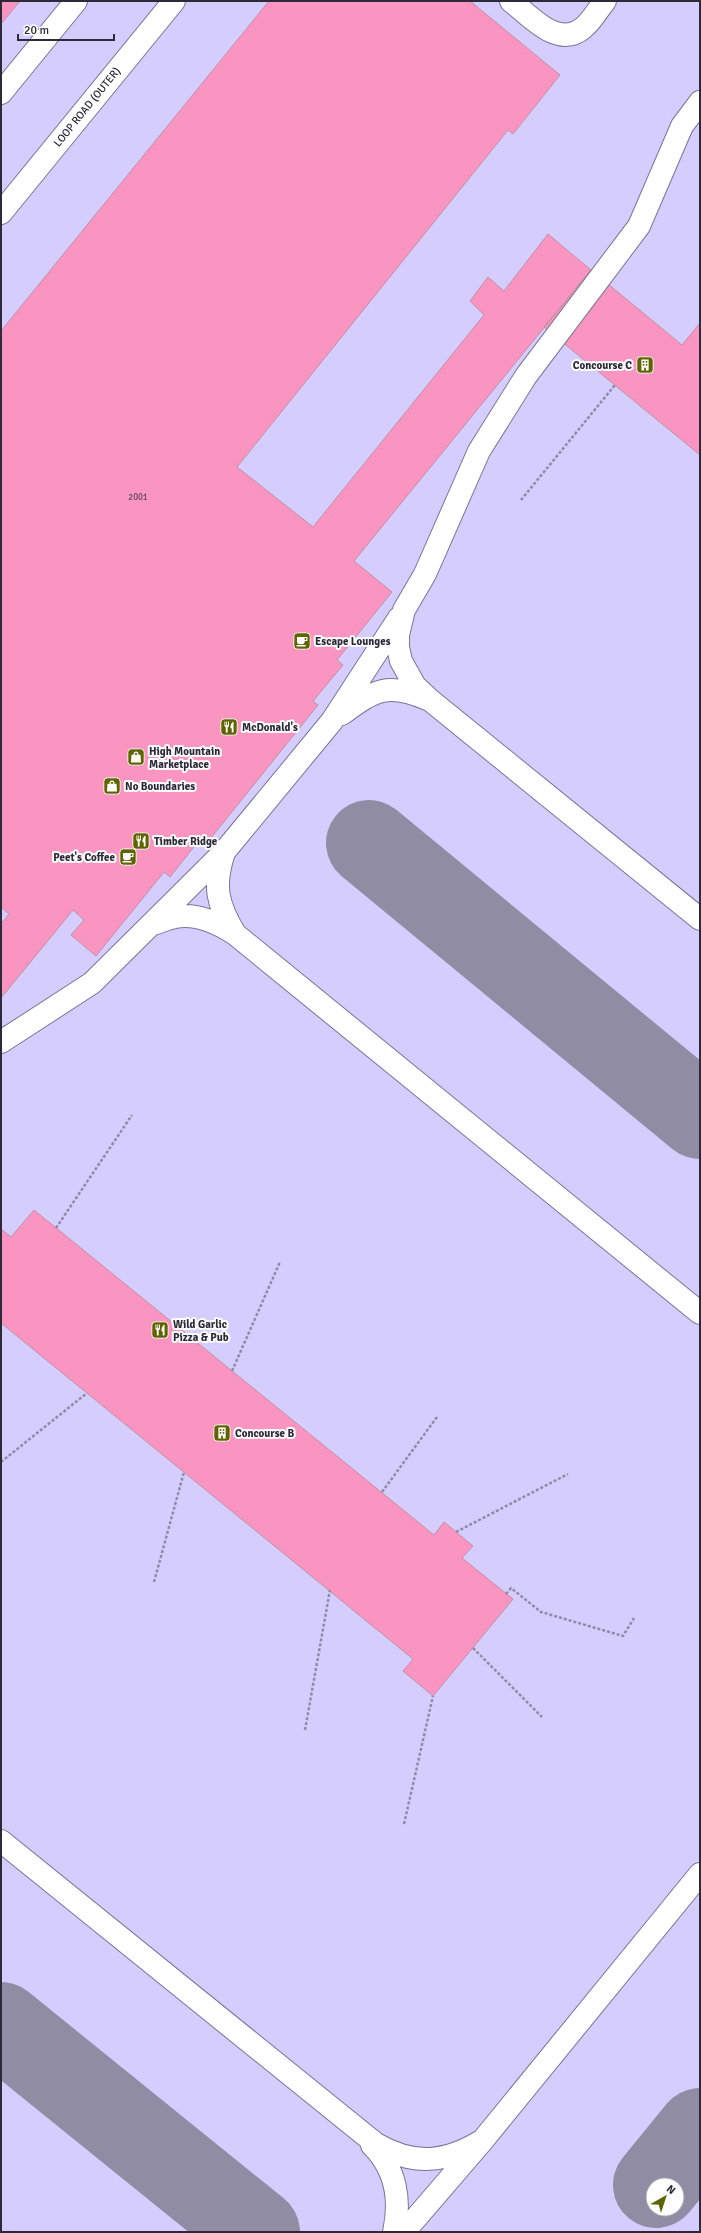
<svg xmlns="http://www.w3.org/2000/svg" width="701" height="2233" font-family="Signika,sans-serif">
<rect width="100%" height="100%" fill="#ded9fa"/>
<path fill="#d5cdfe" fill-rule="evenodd" d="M1 1H700V2232H1ZM653 2185H677V2209H653Z"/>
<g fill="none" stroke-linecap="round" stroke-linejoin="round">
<path stroke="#908ca4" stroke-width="86" d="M369 843 700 1116
M1 2025 257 2232
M656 2185 700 2131"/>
</g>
<path fill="#fa95c1" stroke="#bd91a3" d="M1 1H20L1 24Z
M269 1H470L560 75 513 134 508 130 237 467 313 527 484 315 470 301 488 277 504 291 548 234 591 270 354 561 392 592 337 660 343 665 313 701 318 705 206 844 200 839 170 877 164 872 96 956 71 935 84 920 73 910 1 998V924L9 914 1 907V331Z
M591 270 682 345 700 323V455L544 327Z
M34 1210 434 1535 444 1522 473 1546 462 1558 513 1599 433 1696 403 1671 413 1659 1 1323V1229L11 1237Z"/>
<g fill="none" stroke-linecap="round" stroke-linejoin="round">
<defs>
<path id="minor" d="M511 1C530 16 558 49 583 28 592 21 598 9 605 1
M1 93 76 1
M700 102 682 126 639 226 526 376 479 451 425 574 404 610 398 635V647L401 661 415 686 430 700 700 919
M342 714C374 690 388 682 427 699
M224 852C213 886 217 904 235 934
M153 924C160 922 168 918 175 917 195 913 218 923 235 934L700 1313
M1 1042 92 983 224 852 332 721 399 618
M1 1841 376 2144C414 2166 446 2163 483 2140
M372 2145C396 2169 401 2200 394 2232
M404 2232 483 2140 700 1874"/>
<path id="major" d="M1 213 174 1"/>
</defs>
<use href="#minor" stroke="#7a7399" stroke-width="24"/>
<use href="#major" stroke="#7a7399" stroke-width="24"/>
<path stroke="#8f8ba4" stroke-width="2.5" stroke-dasharray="3 2" stroke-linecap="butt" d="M521 500 615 385
M56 1228 132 1115
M232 1371 280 1262
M1 1462 87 1393
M382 1492 437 1417
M456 1532 568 1474
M154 1582 184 1472
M506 1594 511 1588 541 1612 623 1636 634 1618
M473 1648 542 1717
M305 1730 330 1590
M404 1824 433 1696"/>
<use href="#minor" stroke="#fff" stroke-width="22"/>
<use href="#major" stroke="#fff" stroke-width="22"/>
</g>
<defs>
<symbol id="building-square" viewBox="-11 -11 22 22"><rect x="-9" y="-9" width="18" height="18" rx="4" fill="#606400" stroke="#fefefe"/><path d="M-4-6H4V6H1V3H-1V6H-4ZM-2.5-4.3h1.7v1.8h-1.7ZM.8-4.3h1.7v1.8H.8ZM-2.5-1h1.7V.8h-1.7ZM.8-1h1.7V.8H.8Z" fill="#fff"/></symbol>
<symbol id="cafe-square" viewBox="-11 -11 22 22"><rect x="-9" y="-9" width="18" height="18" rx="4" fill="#606400" stroke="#fefefe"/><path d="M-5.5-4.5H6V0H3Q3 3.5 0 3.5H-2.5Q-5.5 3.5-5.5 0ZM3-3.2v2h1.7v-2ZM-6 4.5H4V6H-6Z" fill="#fff"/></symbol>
<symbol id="restaurant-square" viewBox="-11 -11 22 22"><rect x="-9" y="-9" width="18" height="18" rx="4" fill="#606400" stroke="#fefefe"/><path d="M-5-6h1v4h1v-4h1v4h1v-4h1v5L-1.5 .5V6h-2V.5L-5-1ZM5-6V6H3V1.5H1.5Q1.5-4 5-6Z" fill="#fff"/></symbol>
<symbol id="shop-square" viewBox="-11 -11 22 22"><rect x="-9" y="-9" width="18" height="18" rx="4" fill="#606400" stroke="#fefefe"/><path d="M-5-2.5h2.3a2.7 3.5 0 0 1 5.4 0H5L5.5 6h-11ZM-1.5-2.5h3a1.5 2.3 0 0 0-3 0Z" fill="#fff"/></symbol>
</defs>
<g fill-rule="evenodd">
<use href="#building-square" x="635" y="355" width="20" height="20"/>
<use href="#cafe-square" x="292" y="631" width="20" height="20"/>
<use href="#restaurant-square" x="219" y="717" width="20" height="20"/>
<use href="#shop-square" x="126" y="747" width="20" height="20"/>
<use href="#shop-square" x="102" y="776" width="20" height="20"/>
<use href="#restaurant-square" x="131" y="831" width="20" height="20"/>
<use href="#cafe-square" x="118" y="847" width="20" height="20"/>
<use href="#restaurant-square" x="150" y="1320" width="20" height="20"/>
<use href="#building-square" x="212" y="1423" width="20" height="20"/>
</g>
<g text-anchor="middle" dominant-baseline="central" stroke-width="4" stroke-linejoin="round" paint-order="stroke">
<g font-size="9" fill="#60445b">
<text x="138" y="497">2001</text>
</g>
<g font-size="11" fill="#2c2939" stroke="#fefefe">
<text transform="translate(87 107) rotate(-51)">LOOP ROAD (OUTER)</text>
</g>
<g font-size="11" font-weight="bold" fill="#2c2939" stroke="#fefefe" text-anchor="start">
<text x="632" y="365" text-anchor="end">Concourse C</text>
<text x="315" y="641">Escape Lounges</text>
<text x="242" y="727">McDonald's</text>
<text x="149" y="751">High Mountain<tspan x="149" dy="13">Marketplace</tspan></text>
<text x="125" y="786">No Boundaries</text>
<text x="154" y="841">Timber Ridge</text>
<text x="115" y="857" text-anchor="end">Peet's Coffee</text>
<text x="173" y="1324">Wild Garlic<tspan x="173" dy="13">Pizza &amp; Pub</tspan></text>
<text x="235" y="1433">Concourse B</text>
</g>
</g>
<rect width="701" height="2233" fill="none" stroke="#2c2939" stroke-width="4"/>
<g transform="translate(665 2197) rotate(39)"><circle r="19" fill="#fefefe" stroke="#aaa9af"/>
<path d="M0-3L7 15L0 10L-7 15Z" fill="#606400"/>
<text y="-6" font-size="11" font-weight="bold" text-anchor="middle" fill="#2c2939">N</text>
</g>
<path d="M18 34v6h96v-6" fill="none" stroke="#2c2939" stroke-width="2"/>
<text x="24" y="34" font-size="12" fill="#2c2939" stroke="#fefefe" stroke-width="3" paint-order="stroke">20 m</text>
</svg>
